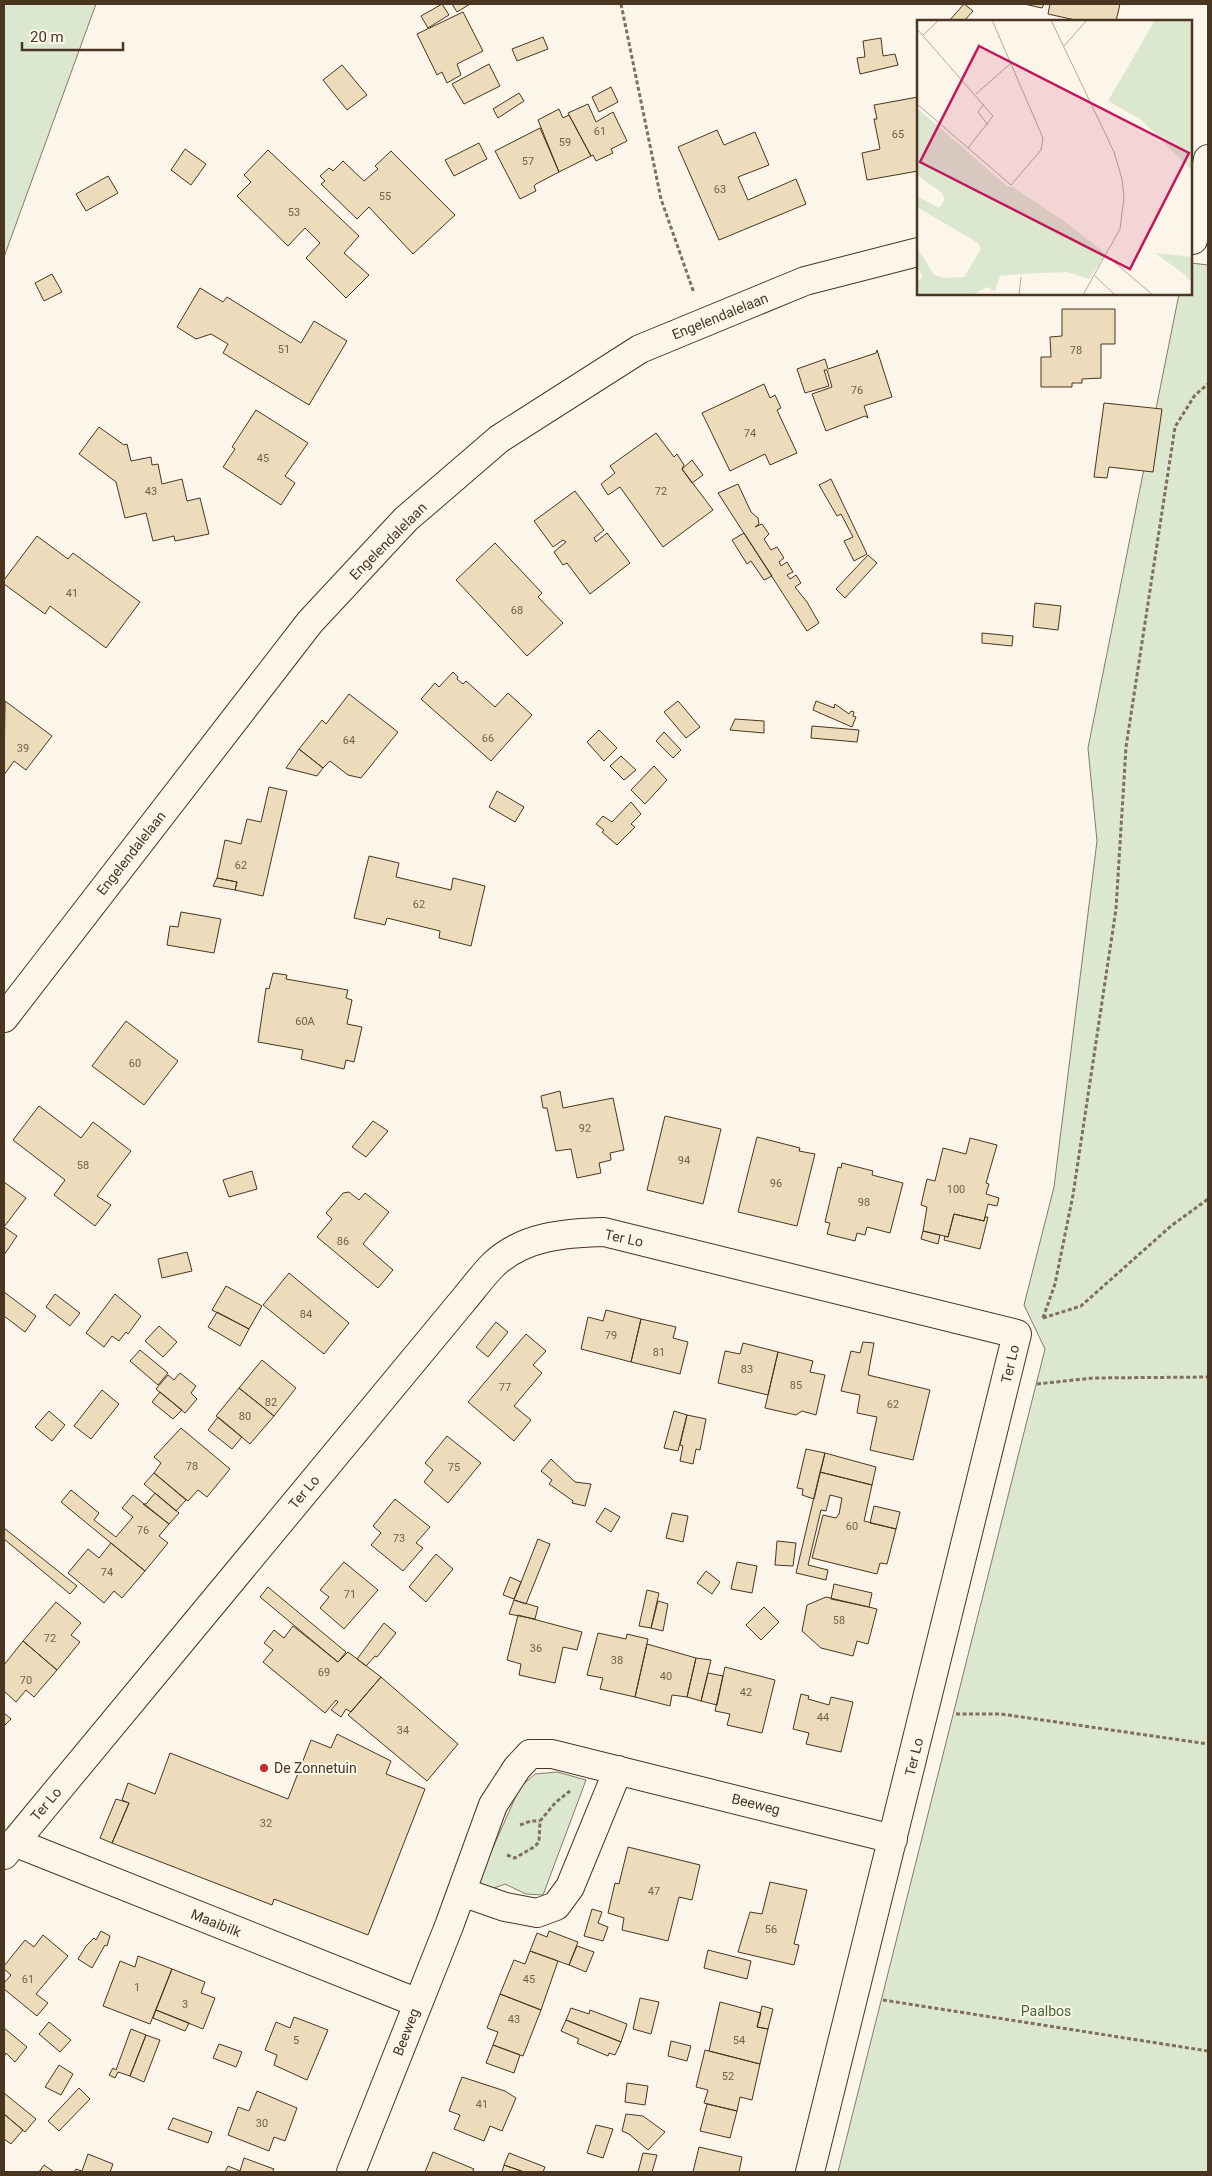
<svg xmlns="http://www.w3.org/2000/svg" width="1212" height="2176" font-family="Roboto,sans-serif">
<rect width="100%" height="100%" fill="#fbf6e9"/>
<path fill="#dce7d0" stroke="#887966" d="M4 4H96L4 257Z
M1191 263 1208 265V2172H838L1045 1349 1024 1305 1054 1187 1097 841 1088 748 1179 294H1191Z
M557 1772 586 1780 543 1895 526 1894 505 1884 486 1891 482 1887 479 1879 520 1787 535 1774Z"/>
<path fill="#ecdcbc" stroke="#4a3520" d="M442 4 449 15 428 28 421 16Z
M452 4H470L457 12Z
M964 4 973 11 964 21H949Z
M1024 4H1044L1042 8Z
M1050 4H1120L1116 21H1080L1048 14Z
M463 12 483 51 457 64 461 75 447 83 442 72 437 75 417 34Z
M543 37 548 49 517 61 512 49Z
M881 38 883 56 895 54 898 65 860 74 857 58 865 57 863 41Z
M489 64 500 86 464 104 452 84Z
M342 65 367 95 347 110 323 80Z
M611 87 618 102 599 112 592 97Z
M519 93 524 101 498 118 493 109Z
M918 97V171L867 180 862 153 880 149 874 119H877L874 105Z
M588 104 596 122 613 112 627 141 611 149 613 153 596 161 593 155 591 156 568 113Z
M559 109 563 118 569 115 591 156 559 172 538 120Z
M540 128 559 172 536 184 534 186 536 191 520 199 495 151Z
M717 130 724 145 755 132 769 165 738 177 748 200 796 179 806 204 719 240 678 147Z
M479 143 487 159 454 176 445 160Z
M185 149 206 164 191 185 171 170Z
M268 150 359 236 344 253 369 275 346 298 306 258 320 243 305 228 288 246 237 196 251 182 244 175Z
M391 151 455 215 413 254 369 207 357 219 321 184 325 181 320 176 329 168 333 171 343 161 364 181 378 169 375 166Z
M108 176 118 193 86 211 76 194Z
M52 274 62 292 44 301 35 283Z
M200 288 223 302 227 297 301 343 314 321 347 341 309 405 223 353 228 344 211 334 196 339 177 327Z
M1062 309H1115V344H1101V378L1082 379V383H1072V387H1041V357H1051L1050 337 1062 336Z
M877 350 892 397 864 406 868 418 865 416 826 431 812 394 832 387 827 370H824L829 386 805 393 797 369 825 359 828 369 876 353Z
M764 384 770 398 775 395 781 408 777 410 797 453 770 465 765 454 730 471 702 413Z
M1104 403 1162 409 1153 472 1109 467 1107 478 1094 477Z
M256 410 308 443 285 476 295 483 281 505 223 467 235 449 232 447Z
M99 427 124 445 127 444 131 461 151 457 152 465 158 464 162 484 182 479 187 501 200 498 209 534 175 541 174 536 153 541 146 513 125 518 116 482 79 454Z
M656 433 674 457 677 454 684 465 682 469 713 510 663 547 620 487 608 495 601 484 615 473 610 466Z
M692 460 703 475 692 483 682 469Z
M831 479 867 554 854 561 844 541 853 537 841 514 837 516 819 485Z
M738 484 751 512 758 518 759 524 755 527 762 524 769 534 764 539 771 550 777 547 784 558 779 562 781 566 787 562 793 572 787 575 790 579 796 575 801 583 795 587 807 602 819 623 807 631 718 493Z
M575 491 604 530 594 538 596 542 607 533 630 563 590 594 567 563 563 565 554 552 566 542 563 540 553 547 534 521Z
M744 533 772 576 764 580 751 561 747 564 732 540Z
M37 536 68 559 73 553 140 602 106 648 50 606 45 614 4 584V580Z
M495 543 542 593 538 597 563 623 527 656 456 580Z
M868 555 877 563 845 598 836 589Z
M1035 603 1061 606 1058 630 1033 627Z
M982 633 1013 636 1012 646 982 643Z
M453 672 458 677 457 679 463 684 466 681 495 707 508 693 532 715 491 761 421 699 435 683 439 687Z
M349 694 398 732 361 778 348 775 330 761 323 768 299 749 322 720 326 724Z
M5 701 52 736 26 770 14 761 4 775Z
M678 701 700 727 686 738 664 712Z
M816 701 834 708 835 704 849 714 851 711 854 712 853 716 856 717 852 727 813 710Z
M735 719 764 721V733L730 730Z
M812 726 859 730 857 742 811 738Z
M599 730 617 748 604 761 587 742Z
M664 732 681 750 673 758 656 741Z
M299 749 323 768 317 776 286 768Z
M621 756 636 770 624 780 610 766Z
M654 766 667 780 645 804 631 790Z
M269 787 287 791 263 896 235 890 237 882 217 878 225 840 241 844 247 819 261 822Z
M497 791 524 807 515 822 489 807Z
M631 802 641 814 631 824 635 827 617 845 602 832 604 830 596 824 603 816 612 822Z
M369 856 399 863 396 877 451 890 453 878 485 886 471 946 439 938 440 931 387 918 385 925 354 918Z
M217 878 237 882 235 890 213 886Z
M181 912 221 919 214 953 167 945 170 926 178 927Z
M273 973 287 975 286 979 348 990 346 998 352 1000 347 1024 362 1027 354 1062 346 1060 344 1069 301 1059 303 1050 258 1042 266 988 269 989Z
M126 1021 178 1061 144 1105 92 1066Z
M560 1091 563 1108 613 1098 624 1150 610 1153 611 1160 599 1163 601 1173 577 1178 571 1149 556 1151 547 1108H543L541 1096Z
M39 1106 81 1138 93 1122 131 1151 97 1196 111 1205 95 1226 54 1195 65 1180 13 1140Z
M665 1116 721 1129 703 1204 647 1190Z
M373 1121 388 1131 366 1157 352 1147Z
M757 1137 800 1148 799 1151 815 1154 797 1226 738 1212Z
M970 1138 997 1145 986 1183 989 1184 986 1194 999 1198 997 1206 988 1204 984 1221 954 1214 948 1237 923 1231 927 1207 921 1205 927 1179 935 1181 943 1148 966 1154Z
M842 1163 873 1171 872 1175 903 1183 890 1233 867 1227 865 1235 857 1233 855 1241 827 1234 830 1223 825 1222 838 1167 841 1168Z
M252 1171 257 1189 229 1197 223 1180Z
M4 1182 26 1198 4 1227Z
M349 1192 359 1200 365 1193 389 1212 363 1244 393 1270 378 1288 317 1237 332 1219 326 1213 343 1193Z
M954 1214 984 1221 985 1217H988L980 1249 944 1240 945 1236 948 1237Z
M4 1227 17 1236 4 1255Z
M923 1231 940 1235 938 1244 921 1239Z
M187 1252 192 1271 162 1278 158 1259Z
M289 1273 349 1323 324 1354 263 1305Z
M226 1286 262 1306 249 1329 212 1310Z
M4 1292 36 1316 25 1332 4 1316Z
M55 1294 80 1313 70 1326 46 1307Z
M115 1294 141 1316 128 1334 126 1332 119 1341 112 1336 104 1347 86 1333Z
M606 1310 641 1319 631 1362 581 1349 588 1317 603 1321Z
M217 1312 249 1329 240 1346 208 1327Z
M641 1319 676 1327 673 1338 688 1342 680 1374 631 1362Z
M496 1322 508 1332 488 1357 476 1347Z
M159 1326 177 1342 163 1357 145 1341Z
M526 1334 546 1351 533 1365 542 1373 514 1406 531 1420 514 1441 468 1402Z
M863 1342 874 1343 868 1375 930 1390 913 1460 870 1450 877 1417 857 1413 860 1395 841 1391 851 1351 860 1353Z
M743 1343 778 1352 768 1395 718 1383 725 1351 740 1354Z
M140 1350 168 1373 158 1385 130 1361Z
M778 1352 813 1361 810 1372 825 1375 816 1415 802 1411 796 1415 765 1408Z
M262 1360 296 1388 274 1416 239 1388Z
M180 1373 196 1386 191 1393 197 1399 185 1413 156 1389 168 1375 174 1380Z
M239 1388 274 1416 250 1444 216 1416Z
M102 1390 119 1404 91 1439 74 1426Z
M160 1392 182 1410 173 1419 152 1402Z
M49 1411 65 1425 52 1441 35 1427Z
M674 1411 687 1415 678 1451 664 1448Z
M687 1415 706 1419 700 1450 696 1449 693 1464 680 1461 683 1446 680 1445Z
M218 1417 242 1437 232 1449 208 1430Z
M181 1428 230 1469 207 1497 198 1490 188 1501 154 1473 161 1463 154 1457Z
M447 1436 481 1463 448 1503 424 1482 433 1470 425 1463Z
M806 1449 825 1453 814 1499 802 1495 803 1489 797 1488Z
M825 1453 876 1467 872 1485 820 1472Z
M551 1459 575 1482 591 1484 585 1506 572 1503 573 1501 549 1484 552 1480 541 1471Z
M820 1472 872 1485 864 1521 896 1529 887 1564 880 1563 877 1574 812 1558 823 1515 836 1518 839 1514 842 1498 830 1495 826 1511 821 1510 808 1565 828 1570 826 1580 796 1573Z
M154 1473 186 1500 176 1511 144 1484Z
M71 1490 99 1513 94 1520 116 1537 133 1517 122 1508 133 1495 169 1524 159 1536 168 1543 145 1571 61 1502Z
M155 1493 179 1513 169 1524 143 1504H146Z
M395 1499 430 1527 416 1543 423 1548 403 1571 371 1545 381 1533 373 1526Z
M874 1506 900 1512 896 1529 870 1523Z
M605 1508 620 1517 611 1532 596 1522Z
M672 1513 688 1516 683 1542 666 1538Z
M4 1528 77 1586 70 1594 4 1539Z
M538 1539 550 1544 526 1604 514 1600Z
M777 1541 796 1543 793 1566 775 1565Z
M111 1543 145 1571 122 1598 114 1591 104 1603 68 1573 88 1549 99 1558Z
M436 1554 453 1569 426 1602 409 1587Z
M344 1562 378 1590 344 1629 320 1608 329 1597 320 1590Z
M737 1562 757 1566 752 1593 731 1589Z
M706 1571 720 1582 712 1594 697 1583Z
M510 1577 521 1582 514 1599 503 1595Z
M834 1584 872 1593 869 1607 831 1599Z
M268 1587 346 1652 338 1662 260 1597Z
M647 1590 659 1593 651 1628 639 1626Z
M826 1597 877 1609 868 1644 857 1641 853 1656 821 1648 802 1631 807 1605Z
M514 1600 538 1607 535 1619 509 1614Z
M658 1601 668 1604 663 1631 651 1628Z
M56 1602 81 1623 71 1635 80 1642 57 1670 23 1641Z
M764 1607 779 1622 761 1640 746 1625Z
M518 1615 582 1632 577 1650 563 1647 555 1683 519 1675 521 1664 507 1660Z
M384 1623 396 1633 377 1657 375 1656 366 1666 357 1659Z
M293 1626 338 1662 348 1652 381 1677 351 1712 346 1709 341 1717 331 1710 338 1702 336 1700 325 1713 263 1662 273 1650 264 1643 274 1630 284 1638Z
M598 1633 626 1639 627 1634 648 1639 635 1697 600 1689 603 1678 587 1675Z
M23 1641 57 1670 34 1697 26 1690 16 1702 4 1691V1665Z
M647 1644 696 1658 687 1697 672 1695 670 1706 635 1697Z
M696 1658 711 1660 701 1701 687 1697Z
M725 1667 775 1680 762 1733 727 1725 730 1714 715 1711Z
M708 1673 723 1676 717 1705 701 1701Z
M381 1677 458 1744 427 1781 348 1715Z
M801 1694 809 1696 808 1699 829 1705 831 1697 853 1702 841 1752 806 1744 809 1733 793 1729Z
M4 1713 11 1719 4 1726Z
M337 1734 391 1761 386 1774 425 1789 368 1935 274 1899 272 1905 112 1843 129 1803 122 1800 128 1783 155 1794 170 1753 288 1799 311 1740 331 1748Z
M116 1799 129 1803 112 1843 100 1838Z
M628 1847 700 1865 692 1900 679 1897 668 1941 622 1930 624 1918 608 1913 615 1883 619 1884Z
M770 1882 807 1890 794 1944 799 1945 794 1965 738 1952 750 1912 762 1914Z
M592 1909 602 1912 598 1923 608 1927 603 1941 584 1936Z
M101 1931 110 1936 107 1946 105 1945 92 1968 78 1959 86 1946 94 1938 96 1940Z
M549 1931 578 1942 569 1965 530 1951 537 1933 547 1937Z
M43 1935 68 1956 36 1994 48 2003 37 2016 4 1989V1983L11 1975 4 1969V1966L25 1940 34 1947Z
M577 1946 594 1952 586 1972 569 1965Z
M708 1950 751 1961 747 1979 704 1968Z
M530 1951 558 1961 541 2010 500 1994 514 1960 525 1964Z
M138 1956 172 1969 150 2024 103 2006 120 1961 135 1967Z
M172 1969 205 1982 201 1993 215 1998 203 2029 156 2010Z
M500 1994 541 2010 523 2056 493 2045 498 2032 487 2028Z
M640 1998 659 2002 651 2034 633 2029Z
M720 2002 761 2013 757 2027 768 2029 760 2064 709 2051Z
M762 2006 773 2009 768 2029 757 2027Z
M571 2008 589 2014 590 2010 627 2024 621 2042 566 2020Z
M156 2010 189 2023 185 2031 153 2018Z
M294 2017 328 2030 307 2080 274 2065 277 2055 265 2050 276 2022 290 2028Z
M566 2020 621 2042 615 2055 609 2053 608 2056 577 2043 579 2039 561 2031Z
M49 2022 71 2040 60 2052 39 2034Z
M4 2028 27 2047 15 2062 6 2053 4 2057Z
M131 2029 146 2035 130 2076 118 2072 115 2078 109 2075 113 2068 116 2070Z
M146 2035 160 2040 144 2082 130 2076Z
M671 2041 691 2046 687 2061 668 2056Z
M219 2044 242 2052 236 2067 213 2058Z
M493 2045 520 2055 514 2073 486 2063Z
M705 2050 760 2064 752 2100 740 2097 737 2111 704 2103 708 2090 696 2087Z
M59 2065 73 2074 61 2095 45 2087Z
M462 2077 505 2091 516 2098 502 2131 490 2126 484 2141 454 2129 460 2115 449 2111Z
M627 2083 648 2086 645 2105 625 2102Z
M79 2088 90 2099 59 2131 48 2121Z
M257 2091 297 2108 285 2141 274 2137 269 2151 228 2135 238 2107 249 2111Z
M4 2093 36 2119 25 2132 4 2114Z
M707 2104 737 2111 730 2138 700 2131Z
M4 2114 23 2130 11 2144 4 2139Z
M626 2114 643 2116 665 2132 648 2150 629 2134 622 2131Z
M173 2118 212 2132 208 2143 168 2129Z
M596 2125 613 2129 603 2158 587 2153Z
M699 2147 742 2157 739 2172H693Z
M433 2152 474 2169 472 2172H425Z
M509 2153 545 2167 543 2172H524L504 2165Z
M643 2153 657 2155 652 2172H638Z
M88 2154 113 2164 110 2172H74L76 2169 82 2171Z
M244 2158 274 2169 272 2172H225L228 2166 240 2171Z
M44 2165 54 2172H39Z
M504 2165 524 2172H502Z"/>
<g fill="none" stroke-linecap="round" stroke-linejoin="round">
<defs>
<path id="street" d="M1193 240 1208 159
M4 1018 310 622 406 519 499 439 640 349 805 281 918 252
M14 1842 418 2003
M4 1855 461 1303C472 1290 482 1276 494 1264 524 1236 565 1233 604 1232L1017 1334 810 2172
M462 1892 505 1907 537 1913 556 1906 570 1887 618 1770
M351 2172 449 1926 493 1805 517 1768 530 1754H552L893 1839"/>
</defs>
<use href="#street" stroke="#4a3520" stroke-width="30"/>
<path stroke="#7f6f5c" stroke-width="3" stroke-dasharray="4 2.5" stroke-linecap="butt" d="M621 4 661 199 694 293
M1043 1318 1055 1284 1073 1195 1116 909 1126 747 1175 427 1195 395 1208 384
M1043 1318 1081 1306 1171 1226 1208 1199
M1037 1384 1093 1378 1208 1377
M956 1714H1001L1208 1744
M520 1825 531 1821H540
M507 1855 515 1858 534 1847 539 1842 540 1821 556 1802 570 1791
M883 2000 1208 2051"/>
<use href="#street" stroke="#fbf6e9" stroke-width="28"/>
</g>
<circle fill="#c62828" stroke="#fbf6e9" stroke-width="2" cx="264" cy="1768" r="5"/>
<g text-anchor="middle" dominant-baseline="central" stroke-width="4" stroke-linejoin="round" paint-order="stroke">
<g font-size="11" fill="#725f47">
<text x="600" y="131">61</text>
<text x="898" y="134">65</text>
<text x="565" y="142">59</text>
<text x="528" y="161">57</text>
<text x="720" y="189">63</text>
<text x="385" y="196">55</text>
<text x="294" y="212">53</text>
<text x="284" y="349">51</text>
<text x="1076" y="350">78</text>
<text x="857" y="390">76</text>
<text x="750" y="433">74</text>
<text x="263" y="458">45</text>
<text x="151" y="491">43</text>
<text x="661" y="491">72</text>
<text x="72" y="593">41</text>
<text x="517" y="610">68</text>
<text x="488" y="738">66</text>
<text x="349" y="740">64</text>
<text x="23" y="748">39</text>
<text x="241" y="865">62</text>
<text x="419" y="904">62</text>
<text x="305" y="1021">60A</text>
<text x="135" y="1063">60</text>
<text x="585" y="1128">92</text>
<text x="684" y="1160">94</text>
<text x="83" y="1165">58</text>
<text x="776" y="1183">96</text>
<text x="956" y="1189">100</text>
<text x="864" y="1202">98</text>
<text x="343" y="1241">86</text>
<text x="306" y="1314">84</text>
<text x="611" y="1335">79</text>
<text x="659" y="1352">81</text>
<text x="747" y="1369">83</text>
<text x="796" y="1385">85</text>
<text x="505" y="1387">77</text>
<text x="271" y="1402">82</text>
<text x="893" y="1404">62</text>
<text x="245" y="1416">80</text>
<text x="192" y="1466">78</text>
<text x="454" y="1467">75</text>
<text x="852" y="1526">60</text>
<text x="143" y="1530">76</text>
<text x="399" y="1538">73</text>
<text x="107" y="1572">74</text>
<text x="350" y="1594">71</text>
<text x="839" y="1620">58</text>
<text x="50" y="1638">72</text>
<text x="536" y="1648">36</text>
<text x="617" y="1660">38</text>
<text x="324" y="1672">69</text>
<text x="666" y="1676">40</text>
<text x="26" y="1680">70</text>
<text x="746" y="1692">42</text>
<text x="823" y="1717">44</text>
<text x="403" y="1730">34</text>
<text x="266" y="1823">32</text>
<text x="654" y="1891">47</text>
<text x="771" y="1929">56</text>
<text x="28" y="1979">61</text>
<text x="529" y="1979">45</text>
<text x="137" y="1987">1</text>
<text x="185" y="2004">3</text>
<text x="514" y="2019">43</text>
<text x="296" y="2040">5</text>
<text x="739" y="2040">54</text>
<text x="728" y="2076">52</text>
<text x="482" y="2104">41</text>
<text x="262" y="2123">30</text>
</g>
<g font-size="14" fill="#4a3520" stroke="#fbf6e9">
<text transform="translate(720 316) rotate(-22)">Engelendalelaan</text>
<text transform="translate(388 541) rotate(-45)">Engelendalelaan</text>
<text transform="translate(131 853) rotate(-52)">Engelendalelaan</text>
<text transform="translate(624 1238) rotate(12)">Ter Lo</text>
<text transform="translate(1010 1364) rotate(-77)">Ter Lo</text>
<text transform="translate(304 1492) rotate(-50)">Ter Lo</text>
<text transform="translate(914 1757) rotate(-76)">Ter Lo</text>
<text transform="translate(46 1804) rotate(-50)">Ter Lo</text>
<text transform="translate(756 1804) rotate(14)">Beeweg</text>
<text transform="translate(216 1923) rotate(22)">Maaibilk</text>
<text transform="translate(406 2032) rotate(-69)">Beeweg</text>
</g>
<g font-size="14" fill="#4a3520" stroke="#fbf6e9" text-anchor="start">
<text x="274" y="1768">De Zonnetuin</text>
</g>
<g font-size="14" fill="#436837" stroke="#fbf6e9">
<text x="1046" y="2011">Paalbos</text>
</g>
</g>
<g transform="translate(917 20)">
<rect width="275" height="275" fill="#fbf6e9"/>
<path d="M238 0H275V150L223 99 191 81ZM0 88 91 167H96L147 201 189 234 172 259 150 252 103 254 83 256 78 271 70 267 55 275H0V261L6 257 0 247V227L17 255 27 258 47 257 64 229 61 223 0 187V176L22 188 28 180 25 173 0 155ZM238 233 275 237V263L267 254Z" fill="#dce7d0"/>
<path fill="none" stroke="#b4a999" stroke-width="1" d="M134 0 197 132 205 159 207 177 203 209 166 275M0 9 76 96 51 128M6 15 22 0M147 26 170 0M59 74 94 43M0 84 94 165 124 130 126 118 75 0M67 84 61 92 71 105M190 236 236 275M178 256 198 275M102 275 104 257"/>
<path fill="#c2185b" fill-opacity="0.15" stroke="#c2185b" stroke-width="2.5" d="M62 26 272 133 213 249 3 142Z"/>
<rect width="275" height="275" fill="none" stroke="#4a3520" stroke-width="2.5"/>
</g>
<rect width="1212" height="2176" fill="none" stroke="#4a3520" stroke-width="10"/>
<path d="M22 42v8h101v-8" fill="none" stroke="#4a3520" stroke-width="2.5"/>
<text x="30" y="42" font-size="15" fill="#4a3520" stroke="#fbf6e9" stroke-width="4" paint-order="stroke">20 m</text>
</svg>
